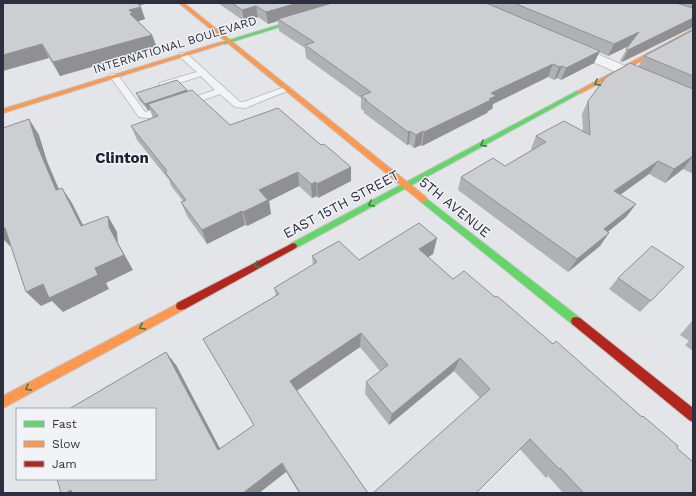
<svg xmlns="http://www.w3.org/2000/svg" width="696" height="496" font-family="'Work Sans',sans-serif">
<rect width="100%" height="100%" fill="#e3e5e8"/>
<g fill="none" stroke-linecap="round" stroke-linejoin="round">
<defs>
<path id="lane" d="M180 53H186L240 102H244L285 87H288L292 89 245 108 235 107 220 94 188 105H182L181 103 182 101 215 90 201 76 166 87H160L159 85 160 83 197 72 180 57Z
M111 74H117L145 112 168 106 172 109 171 111 149 118 139 117 110 76Z"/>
<path id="street" d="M570 43 693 94V105L565 50 563 47 565 44Z"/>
<path id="fast" d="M349 3H356L225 44 220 43Z
M577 91 582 92 296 248H290L289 246 290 244Z
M423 196 580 318 581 321 580 324 576 325 572 324 420 201 419 199Z"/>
<path id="slow" d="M179 3H184L426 197 427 199 426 201H420Z
M693 29V33L581 93 576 92Z
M221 42 226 43 3 113V109Z
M181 302 185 303 186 306 185 309 3 408V396Z"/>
<path id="jam" d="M293 243 296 244 297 246 296 248 185 309 181 310 177 309 176 306 177 303Z
M576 317 580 318 693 408V422L689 420 572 324 571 321 572 318Z"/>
</defs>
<use href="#lane" stroke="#c1c3c6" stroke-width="2"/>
<use href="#street" stroke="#c1c3c6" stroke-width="2"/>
<use href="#fast" stroke="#c1c3c6" stroke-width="2"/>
<use href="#slow" stroke="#c1c3c6" stroke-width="2"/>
<use href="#jam" stroke="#c1c3c6" stroke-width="2"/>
<use href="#lane" fill="#f2f3f5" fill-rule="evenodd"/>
<use href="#street" fill="#f2f3f5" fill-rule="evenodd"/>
<use href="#fast" fill="#63d668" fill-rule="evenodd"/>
<use href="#slow" fill="#ff974d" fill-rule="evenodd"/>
<use href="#jam" fill="#b3261e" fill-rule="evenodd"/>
</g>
<path fill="#b0b1b5" d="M3 3H148L139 6 145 19 138 21 152 35 157 48 60 76 49 58Z
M218 3H693V27L622 62 620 61 628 46 608 56 599 52 594 63 561 80 557 78 554 80 548 77 493 104 492 109 488 111 487 113 422 146 421 145 414 148 409 144 407 145 364 113V111L361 109V98L306 58 305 48 279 31 278 21 268 24 258 17 244 21Z
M693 30V174L683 169 665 183 649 174 620 195 636 204 626 217 608 232 600 246 568 272 458 190 461 177 505 166 532 150 531 149 536 136 583 131 582 114 588 101 638 67 644 56Z
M187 90 188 91 230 125 351 181 318 198 317 196 312 198 299 186 269 201 271 214 247 226 245 225 207 244 187 216 181 202 183 201 171 186 169 180 137 140 131 126 153 118 150 110H148L139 100 136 93Z
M437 238 433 254 428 257 453 279 495 297 642 417 643 416 677 448 693 493H563L548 476 546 478 520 449 480 398 454 371 389 425 365 394 366 382 380 371 360 347 297 391 368 493H299L286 472 259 493H61L176 365 220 449 254 425 211 352 203 339 276 296 274 288 313 265 312 256 359 260Z
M684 267 640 312 609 289 618 278Z
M693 320V351L685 345 689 341 680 335Z"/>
<path fill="#909093" d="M131 3H148L132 7Z
M298 3H337L278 19V21L268 24 266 12Z
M256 6 258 17 244 21 242 10Z
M141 7 145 19 136 22 135 27 129 10Z
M693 18V27L622 62 628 50Z
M639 32 633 44 608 56 614 44Z
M152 35 157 48 60 76 53 62Z
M42 44 49 58 3 71V55Z
M600 51 594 63 561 80 566 68Z
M553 64 548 77 493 104 492 109 488 111 487 113 422 146 424 132 491 93Z
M562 66 557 78 554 80 559 67Z
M187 90 190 97 148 104 150 110H148L145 104Z
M29 119 39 135 47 161 66 206 56 190 37 145Z
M410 131 409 144 407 145 408 132Z
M423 131 421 145 414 148 416 135Z
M693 156 683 169 665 183 674 169Z
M658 161 649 174 606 205 614 191Z
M351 167V181L318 198 317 184Z
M298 172 299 186 269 201 271 214 247 226 243 212 259 190Z
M316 182 317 196 312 198 311 184Z
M62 188 72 203 91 241 81 226Z
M636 204 626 217 595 242 604 229Z
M242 211 245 225 207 244 202 230Z
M108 216 117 232 118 243 133 270 106 283 109 289 63 312 52 301 41 306 26 292 43 284 95 268 109 227Z
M3 228H5L18 243 10 246 3 239Z
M609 233 600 246 568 272 577 259Z
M437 238 433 254 416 265 419 249Z
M361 333 360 347 293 393 290 381Z
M166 352 176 365 226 460 218 450Z
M460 358 454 371 389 425 392 414Z
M282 463 286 472 259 493H243Z
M71 490 78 493H66Z"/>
<path fill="#cdced2" stroke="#909093" d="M3 3H137L141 7 129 10 133 13 130 14 152 35 53 62 42 44 3 55Z
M232 3H298L266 12 256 6 242 10Z
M332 3H486L600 51 566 68 562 66 559 67 553 64 491 93 496 96 489 99 491 100 424 132 423 131 416 135 410 131 408 132 365 100H367L361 96 371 92 305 45 314 42 278 19Z
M514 3H676L693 8V18L628 50 626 49 639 32 614 44Z
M693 30V76L644 56Z
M630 63 693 89V156L674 169 658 161 614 191 636 204 604 229 609 233 577 259 461 177 493 158 505 166 546 142 536 136 564 121 590 135 588 101 606 77Z
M177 80 187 90 145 104 136 93Z
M192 90 230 125 278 108 321 145 324 144 351 167 317 184 316 182 311 184 298 172 259 190 268 200 243 212 242 211 202 230 181 202 186 200 165 172 167 171 131 126 158 116 148 104Z
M29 119 37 145 56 190 62 188 81 226 108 216 109 227 124 255 95 268 98 275 49 298 43 284 26 292 5 228H3V128Z
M419 223 437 238 419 249 453 279 464 271 495 297 497 296 553 344 556 341 642 417 643 416 678 446 677 448 693 462V493H584L560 468 559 469 530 439 476 493H373L490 389 460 358 392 414 366 382 388 365 361 333 290 381 368 493H300L282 463 243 493H72L71 490 66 493H61L57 479H155V409H69L166 352 218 450 254 425 203 339 279 294 274 288 317 262 312 256 339 241 359 260Z
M652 246 684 267 651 301 618 278Z"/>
<defs><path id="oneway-chevron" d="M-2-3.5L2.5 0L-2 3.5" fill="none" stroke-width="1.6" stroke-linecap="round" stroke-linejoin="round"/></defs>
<g stroke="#447b52">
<use href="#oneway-chevron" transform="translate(597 83) rotate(152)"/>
<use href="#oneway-chevron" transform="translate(483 144) rotate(152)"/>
<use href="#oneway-chevron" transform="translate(371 204) rotate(152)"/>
<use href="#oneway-chevron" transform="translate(257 265) rotate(152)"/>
<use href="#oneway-chevron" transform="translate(142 327) rotate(152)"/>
<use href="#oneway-chevron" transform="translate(28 388) rotate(152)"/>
</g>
<g text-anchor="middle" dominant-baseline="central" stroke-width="3" stroke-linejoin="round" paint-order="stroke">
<g font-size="12" fill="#2b3040" stroke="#f1f3f7">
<text transform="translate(175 45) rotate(-17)">INTERNATIONAL BOULEVARD</text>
</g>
<g font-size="14" fill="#2b3040" stroke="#f1f3f7">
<text transform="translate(341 204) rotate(-28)">EAST 15TH STREET</text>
<text transform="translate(455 207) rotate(39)">5TH AVENUE</text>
</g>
<g font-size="15" font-weight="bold" fill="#1d2131" stroke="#f1f3f7">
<text x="122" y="158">Clinton</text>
</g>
</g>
<rect width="696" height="496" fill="none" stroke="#2b3040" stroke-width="8"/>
<rect x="16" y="408" width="140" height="72" fill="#f1f3f7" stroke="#a2a5ae"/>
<rect x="24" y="421" width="20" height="6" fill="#63d668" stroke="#a2a5ae"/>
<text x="52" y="428" font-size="12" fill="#2b3040">Fast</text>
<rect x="24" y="441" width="20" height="6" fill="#ff974d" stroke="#a2a5ae"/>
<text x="52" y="448" font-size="12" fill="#2b3040">Slow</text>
<rect x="24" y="461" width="20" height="6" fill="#b3261e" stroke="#a2a5ae"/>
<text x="52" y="468" font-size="12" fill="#2b3040">Jam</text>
</svg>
